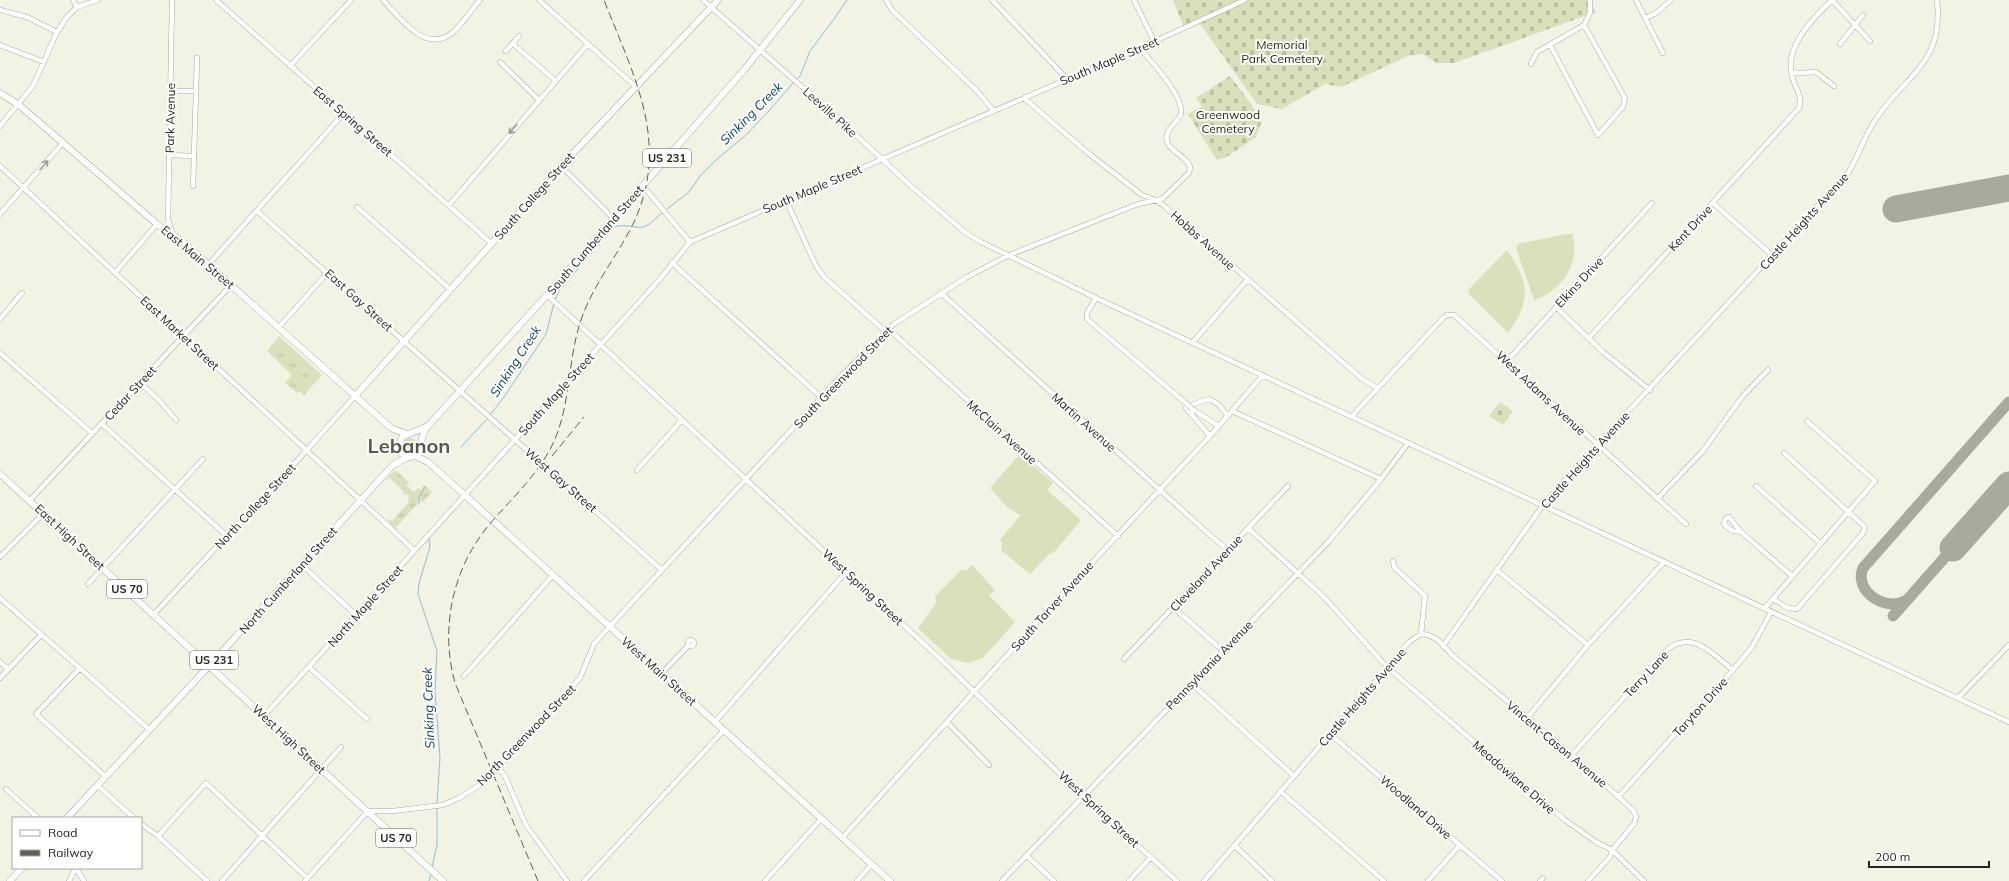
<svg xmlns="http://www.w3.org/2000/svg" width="2009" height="881" font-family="Mulish,sans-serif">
<defs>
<pattern id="grass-tufts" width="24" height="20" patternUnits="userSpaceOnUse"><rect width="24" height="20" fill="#dcdfbb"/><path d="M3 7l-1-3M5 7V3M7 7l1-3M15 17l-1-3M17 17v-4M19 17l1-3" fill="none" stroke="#bdbfa0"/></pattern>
<pattern id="cemetery-stones" width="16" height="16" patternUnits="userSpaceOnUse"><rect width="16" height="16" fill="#dcdfbb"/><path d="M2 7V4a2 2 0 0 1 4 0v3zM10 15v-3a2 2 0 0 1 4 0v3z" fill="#bdbfa0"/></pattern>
</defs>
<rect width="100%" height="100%" fill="#f2f3e4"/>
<path fill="url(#grass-tufts)" d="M279 336 322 375 304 395 299 391 297 393 285 383 292 375 267 351Z
M403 445a7 7 0 1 1 14 0a7 7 0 1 1-14 0Z
M395 470 409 482 406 485 414 492 418 488 420 490 424 485 432 492 422 503 421 500 396 527 398 531 388 521 389 519 392 521 408 503 409 497 405 493 403 495V491L390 478 385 481Z"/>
<path fill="url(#cemetery-stones)" d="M1173 0H1588L1596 12 1454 63H1437L1423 54 1408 56 1341 87 1325 84 1282 109 1257 104 1198 21 1184 28Z
M1230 76 1252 105 1261 123 1256 137 1228 156 1217 160 1188 114 1202 107 1196 98Z
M1500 402 1513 411 1503 425 1489 416Z"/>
<path fill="#dcdfbb" d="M1572 233C1581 263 1562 291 1534 300L1516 248 1518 244Z
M1507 250C1529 281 1532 301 1508 333L1469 294 1468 290Z
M1020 454 1053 483 1047 490 1081 520 1055 551 1048 555 1030 574 1001 550 1002 542 1000 540 1020 516 1025 514 1020 515 1007 507 990 488Z
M972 565 995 590 989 595 1015 622 983 658 967 663 951 659 918 628 936 603 935 596 961 570H967Z"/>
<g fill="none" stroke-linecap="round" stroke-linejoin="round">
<path stroke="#94bcd6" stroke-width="1" d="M796 80 800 76 810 51 834 19 847 0
M667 209 689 192 700 176 717 159 745 136 768 112 794 82
M555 300 559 291 614 227C627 223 639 230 646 226 652 223 657 217 662 213
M490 415 504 397 546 334 554 303
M461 447 488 418
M419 504V497L425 487
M429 539 430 547 419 583 418 594 437 651 435 691 440 758 437 803
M432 867 437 845V808
M429 881 431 874"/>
<path stroke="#a9aa9e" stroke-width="11" d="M1907 600C1886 613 1853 591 1863 568L2009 402
M1893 616 1953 548"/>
<path stroke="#a9aa9e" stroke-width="27" d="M1896 209 2009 188
M1953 548 2009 485"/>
<defs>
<path id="minor" d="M73 0 77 7
M172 0 168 220 173 235
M216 0 491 243
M383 0C400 18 425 54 452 33 463 24 471 10 480 0
M539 0 636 87
M703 0 841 121 913 188 966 233 981 242 1096 298 2009 722
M886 0 892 10 976 90 994 111
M992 0 1067 79
M1134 0 1154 41
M1636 0 1663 53
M1832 0 1870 41
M0 10 27 17 57 32
M1646 18 1656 13 1671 0
M1584 25 1590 13V0
M513 44 556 81
M1840 44 1863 15
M0 45 44 62
M1550 45 1598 135 1623 107 1625 98 1584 25
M506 51 519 36
M500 62 539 100
M1531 64 1537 52 1584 25
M290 66 351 0
M1791 72 1800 73 1816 72 1834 86
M170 91H196L193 186
M196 91 197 58
M1024 98 1088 153 1142 195 1156 200 1163 205 1362 379 1377 388
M0 126 33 86 57 32 67 17 77 7 98 0
M169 155 194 156
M0 166 414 550
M561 166 613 218
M642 185 690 242
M786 200 816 266 824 277 884 330 894 334 1118 536
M1713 203 1773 256
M449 205 588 44
M357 207 450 289
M257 211 662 570
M0 214 63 143
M672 263 822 398
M208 265 344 113
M115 273 157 224
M941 293 1211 536 1228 550
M547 295 936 655 1083 796 1177 881
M1096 298 1087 313V319L1188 405
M1556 307 1603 352 1650 390
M0 319 22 293
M279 327 328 272
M1589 338 1799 108C1803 96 1795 88 1792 76 1784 46 1813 19 1832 0
M1193 342 1247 280
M0 353 92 433
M1507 361 1652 203
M139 382 159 400 176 420
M1186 408 1210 436
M1187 409 1191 405 1209 399 1218 404 1228 416
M1192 409 1219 426
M1232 411 1381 479
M1352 416 1444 317 1447 315H1454L1686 524
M102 424 227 536
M637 470 682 420
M1756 486 1820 543
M1657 499 1702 452 1742 397 1768 370
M30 500 231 285
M1248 528 1324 597 1387 667 1565 820 1596 842 1612 850 1644 881
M1740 531C1733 533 1728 529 1724 524L1725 519 1729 517 1740 531 1792 576
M0 557 44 513
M1393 561 1394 567 1425 596 1421 634
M302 565 356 615
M1498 571 1588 645
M88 584 203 459
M0 598 149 729
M1773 599 1788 608 1797 609 1863 533 1865 527 1784 453
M1174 608 1222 650
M1765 608 1875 481 1807 421
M154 614 307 450 355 396
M688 643a3 3 0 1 1 6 0a3 3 0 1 1-6 0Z
M1443 646 1543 505 1565 480 1848 173C1859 156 1864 136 1876 119 1906 74 1944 64 1937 0
M1124 659 1288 486
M0 662 8 669
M309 667 367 719
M80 668 36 714 105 776
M662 673 688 646
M464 676 553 575
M0 678 41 635
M1191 683 1294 776
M1958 698 2009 645
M264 716C397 571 528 425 660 279L690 242 1140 48 1245 0
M1527 718 1588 645 1664 562
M715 722 846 572
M947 722 989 765
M1330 734 1502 881
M1572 755 1668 649C1694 630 1712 654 1733 670
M498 768 505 776 526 825 567 881
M97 785 134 818
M6 789 38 818
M1280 791 1384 881
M1619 796 1733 670 1752 647 1771 612
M141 824 158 836 207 881
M158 836 206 783 307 878
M842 838 1046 612 1210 436 1263 375
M1235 846 1272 881
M1027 856 1054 881
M76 868 84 881
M69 881 76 868
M222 881 341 747
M305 881 368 811H393L443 805 459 798 478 786 498 768 580 678 594 644 601 636 842 375 894 324 967 277 1007 256 1138 204 1162 199 1189 173 1190 167C1187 154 1160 150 1168 132 1171 125 1178 121 1181 114 1184 95 1151 62 1140 48
M584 881 724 730
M765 881 821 819
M857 881 872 864
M1002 881 1329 541 1381 479 1408 443
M1129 881 1151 857
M1204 881 1409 642 1421 634C1436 635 1442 644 1452 655L1572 755 1633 810 1636 817 1634 824 1612 850 1610 857 1588 881
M1428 881 1460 845
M1540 881 1543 878"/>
<path id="major" d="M0 93 19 105 157 224 185 244 391 428 406 434
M355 396 561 166 718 0
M428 426 402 437 398 447 402 454 410 457C423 455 420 447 422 438 423 433 425 430 428 426L547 295 744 70 800 0
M415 456 428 462 477 506 890 881
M0 474 443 881
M67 818 209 666 393 465 408 457
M10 881 22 868"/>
</defs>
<use href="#minor" stroke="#a9ab9c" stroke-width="5.5"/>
<use href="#major" stroke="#a9ab9c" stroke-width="7"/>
<use href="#minor" stroke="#fff" stroke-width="4.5"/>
<use href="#major" stroke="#fff" stroke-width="6"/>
<path stroke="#606058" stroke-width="1" stroke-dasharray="8 4" stroke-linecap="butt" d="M552 456 584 417
M538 881 455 683C440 629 452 569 489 525 509 501 532 481 548 453 572 412 566 364 581 320 592 287 615 259 631 228 673 146 634 77 604 0"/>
<defs>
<path id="minor-bridge" d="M1188 405 1192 409"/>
</defs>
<use href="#minor-bridge" stroke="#a9ab9c" stroke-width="5.5" stroke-linecap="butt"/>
<use href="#minor-bridge" stroke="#fff" stroke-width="4.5"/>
</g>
<defs><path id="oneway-shaft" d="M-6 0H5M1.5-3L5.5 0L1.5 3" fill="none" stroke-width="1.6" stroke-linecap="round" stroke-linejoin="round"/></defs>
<g stroke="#9d9d9b">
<use href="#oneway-shaft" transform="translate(513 129) rotate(131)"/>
<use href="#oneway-shaft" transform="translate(44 165) rotate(-48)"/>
</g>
<g text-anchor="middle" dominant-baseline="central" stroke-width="4" stroke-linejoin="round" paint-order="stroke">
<g fill="#fff" stroke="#666663" stroke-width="1">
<rect x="643" y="149" width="48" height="18" rx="3"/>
<rect x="107" y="580" width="40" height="18" rx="3"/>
<rect x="190" y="651" width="48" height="18" rx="3"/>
<rect x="376" y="829" width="40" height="18" rx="3"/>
</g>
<g font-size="11" font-weight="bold" fill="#252520">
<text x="667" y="158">US 231</text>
<text x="127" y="589">US 70</text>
<text x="214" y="660">US 231</text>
<text x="396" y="838">US 70</text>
</g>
<g font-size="12" fill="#2a2c0a" stroke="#fff">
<text x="1282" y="44">Memorial<tspan x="1282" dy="14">Park Cemetery</tspan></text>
<text x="1228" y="114">Greenwood<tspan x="1228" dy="14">Cemetery</tspan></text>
</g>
<g font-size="12" fill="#252520" stroke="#fff">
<text transform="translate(1109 61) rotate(-23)">South Maple Street</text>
<text transform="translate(830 112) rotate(42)">Leeville Pike</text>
<text transform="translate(170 118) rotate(-89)">Park Avenue</text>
<text transform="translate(353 121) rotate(41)">East Spring Street</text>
<text transform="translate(812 189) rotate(-23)">South Maple Street</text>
<text transform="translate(534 196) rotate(-48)">South College Street</text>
<text transform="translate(1804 221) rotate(-48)">Castle Heights Avenue</text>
<text transform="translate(1690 228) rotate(-47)">Kent Drive</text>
<text transform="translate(595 240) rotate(-49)">South Cumberland Street</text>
<text transform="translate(1203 240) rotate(42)">Hobbs Avenue</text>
<text transform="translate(198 257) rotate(40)">East Main Street</text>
<text transform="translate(1579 282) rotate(-47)">Elkins Drive</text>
<text transform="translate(359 300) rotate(42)">East Gay Street</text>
<text transform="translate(180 333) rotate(43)">East Market Street</text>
<text transform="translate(843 377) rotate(-46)">South Greenwood Street</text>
<text transform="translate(130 393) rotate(-47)">Cedar Street</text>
<text transform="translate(1541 393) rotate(43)">West Adams Avenue</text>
<text transform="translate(556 394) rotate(-48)">South Maple Street</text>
<text transform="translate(1084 422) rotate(42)">Martin Avenue</text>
<text transform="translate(1002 432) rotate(42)">McClain Avenue</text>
<text transform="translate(1585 460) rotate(-48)">Castle Heights Avenue</text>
<text transform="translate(561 480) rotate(41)">West Gay Street</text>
<text transform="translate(255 506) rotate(-47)">North College Street</text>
<text transform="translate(70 537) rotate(43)">East High Street</text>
<text transform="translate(1206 573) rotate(-47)">Cleveland Avenue</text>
<text transform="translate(288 580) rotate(-48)">North Cumberland Street</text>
<text transform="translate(863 587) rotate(43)">West Spring Street</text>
<text transform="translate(365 606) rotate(-48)">North Maple Street</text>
<text transform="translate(1052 606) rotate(-48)">South Tarver Avenue</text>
<text transform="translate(1209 665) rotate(-46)">Pennsylvania Avenue</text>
<text transform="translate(659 671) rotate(42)">West Main Street</text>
<text transform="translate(1646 674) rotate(-47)">Terry Lane</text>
<text transform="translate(1362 697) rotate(-49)">Castle Heights Avenue</text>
<text transform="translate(1700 707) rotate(-48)">Taryton Drive</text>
<text transform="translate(526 735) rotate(-46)">North Greenwood Street</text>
<text transform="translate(289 739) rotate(43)">West High Street</text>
<text transform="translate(1557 744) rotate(40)">Vincent-Cason Avenue</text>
<text transform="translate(1514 777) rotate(41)">Meadowlane Drive</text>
<text transform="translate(1416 807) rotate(41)">Woodland Drive</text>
<text transform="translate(1099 809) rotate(43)">West Spring Street</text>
</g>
<g font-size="13" font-style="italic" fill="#0f415c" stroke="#fff">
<text transform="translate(751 113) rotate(-45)">Sinking Creek</text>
<text transform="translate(515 361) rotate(-57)">Sinking Creek</text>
<text transform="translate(428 708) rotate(-92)">Sinking Creek</text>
</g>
<g font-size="20" font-weight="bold" fill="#57594c" stroke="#fff">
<text x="409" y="445">Lebanon</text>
</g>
</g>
<rect x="12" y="817" width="130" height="52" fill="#ffffff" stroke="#a8a8a6"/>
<rect x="20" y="830" width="20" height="6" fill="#ffffff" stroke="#a8a8a6"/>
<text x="48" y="837" font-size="12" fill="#252520">Road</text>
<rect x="20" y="850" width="20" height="6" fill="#606058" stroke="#a8a8a6"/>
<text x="48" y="857" font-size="12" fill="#252520">Railway</text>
<path d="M1869 861v6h120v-6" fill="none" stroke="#252520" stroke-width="2"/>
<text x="1875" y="861" font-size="12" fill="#252520" stroke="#ffffff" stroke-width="3" paint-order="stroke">200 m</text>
</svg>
